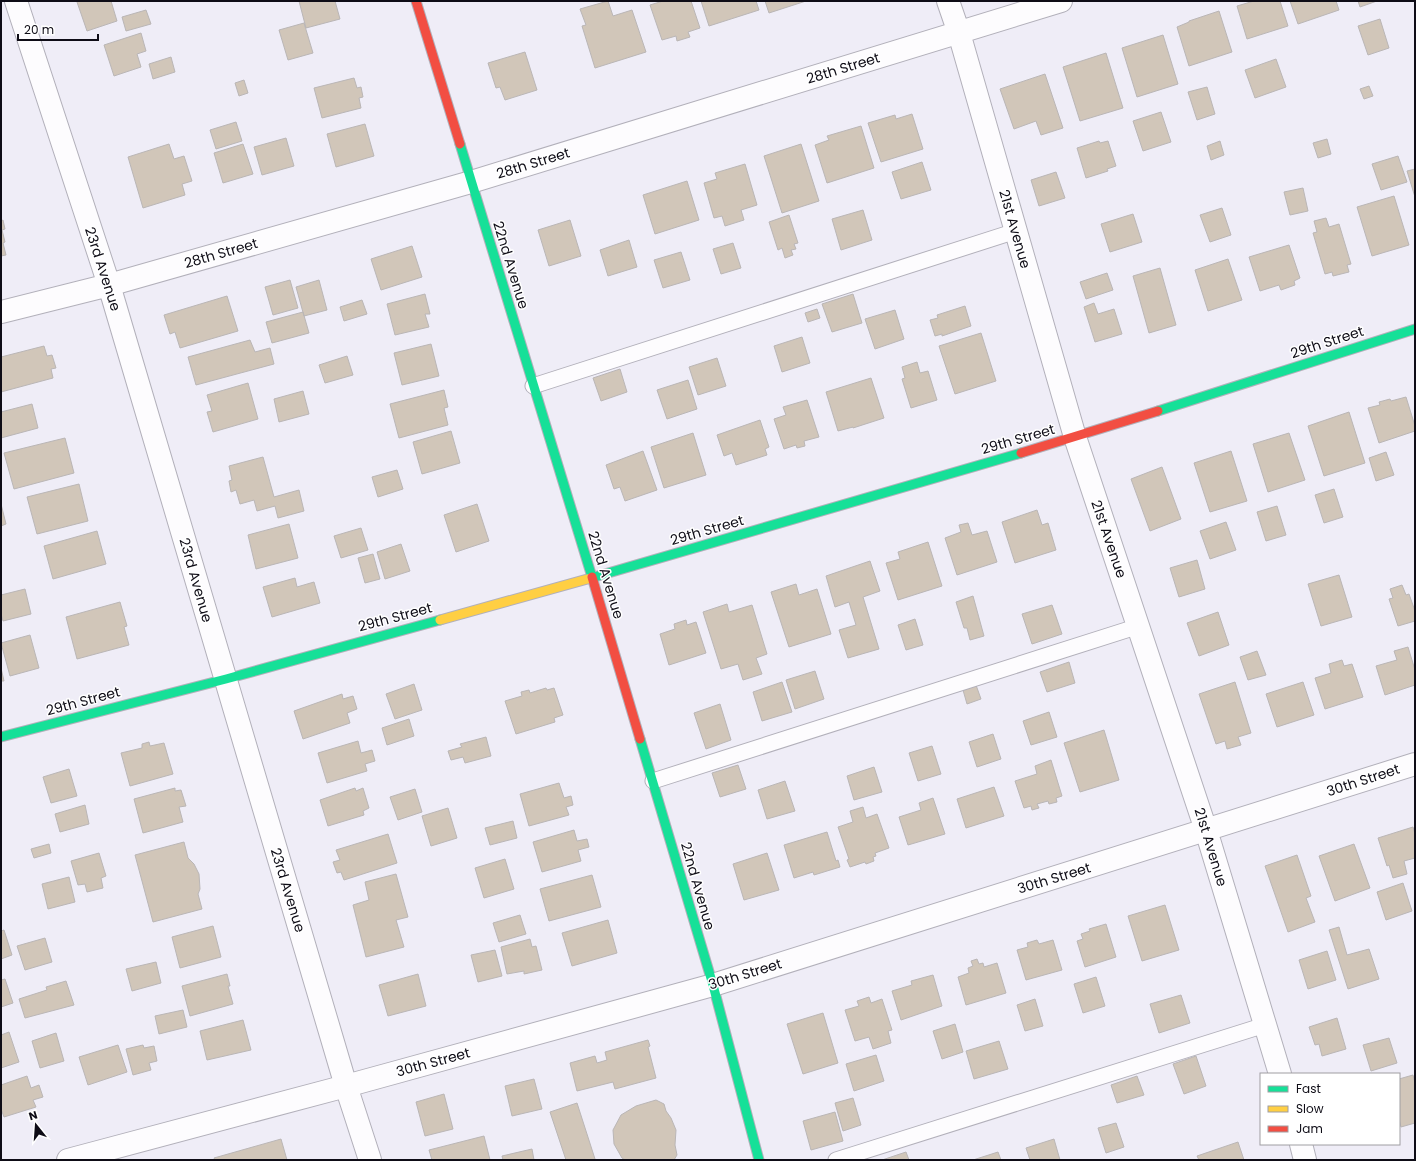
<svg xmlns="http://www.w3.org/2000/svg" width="1416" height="1161" font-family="Poppins,sans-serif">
<rect width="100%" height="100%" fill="#efedf7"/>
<path fill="#d1c6b9" stroke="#bab6b6" d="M79 1H111L117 21 87 31 77 2Z
M299 1H335L340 19 306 28Z
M608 1 613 16 632 10 646 52 595 68 582 26 586 25 580 9Z
M663 1H691L700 28 688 32 690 37 677 41 676 36 662 40 650 5Z
M701 1H756L759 10 709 26Z
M765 1H806L769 13Z
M1254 1H1280L1288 26 1247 39 1237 6Z
M1290 1H1336L1339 10 1298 24Z
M1358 1H1377L1360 7Z
M146 10 151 24 126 31 122 17Z
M1219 11 1232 52 1189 66 1177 27 1189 22V21Z
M1380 19 1389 48 1368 55 1358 26Z
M304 23 313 53 288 60 279 30Z
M141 33 146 51 137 54 141 67 114 76 104 45Z
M1163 35 1178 84 1137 97 1122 48Z
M525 52 537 90 505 100 500 87 496 88 488 63Z
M1106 53 1123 108 1080 121 1063 67Z
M171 57 175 72 153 79 149 64Z
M1276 59 1286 87 1255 98 1245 70Z
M1045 74 1063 128 1041 135 1036 121 1014 129 1000 89Z
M354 78 357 88 361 87 363 97 359 98 361 108 322 118 314 88Z
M244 80 248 93 239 96 235 83Z
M1369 86 1373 96 1364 99 1360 89Z
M1207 87 1215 114 1197 120 1188 92Z
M1161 112 1171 142 1143 151 1133 121Z
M912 114 923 149 881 162 868 123 895 115 896 119Z
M236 122 242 141 216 149 210 130Z
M365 124 374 156 336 167 327 134Z
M861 126 874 168 827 183 815 145 829 140 827 136Z
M286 138 294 166 262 175 254 147Z
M1327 139 1331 154 1318 158 1313 143Z
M1099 141 1100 143 1108 141 1116 166 1107 169 1108 171 1086 178 1077 148Z
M1220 141 1224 155 1211 160 1207 146Z
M169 144 174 159 184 156 192 181 182 184 185 195 143 208 128 157Z
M243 144 253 174 223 183 214 153Z
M801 144 819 201 782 213 764 156Z
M1398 156 1407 182 1381 190 1372 164Z
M922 162 931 190 901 199 892 172Z
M745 164 757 205 741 210 744 220 725 226 722 216 714 218 704 183 717 179 715 173Z
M1415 169V197L1407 171Z
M1056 172 1065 198 1039 206 1031 180Z
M687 181 699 220 655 234 643 195Z
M1303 188 1308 211 1290 215 1284 192Z
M1394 196 1409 245 1372 256 1357 207Z
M1222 208 1231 235 1210 242 1200 215Z
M863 210 872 240 841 250 832 219Z
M1133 214 1142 242 1110 252 1101 224Z
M789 215 798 243 794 244 796 249 791 250 793 255 785 258 782 248 778 250 769 222Z
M1326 218 1329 227 1339 224 1351 264 1347 265 1349 272 1333 276 1332 272 1325 274 1313 233 1317 232 1314 221Z
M3 220 5 229 2 230 5 242 3 243 6 255 1 256V221Z
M570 220 581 256 549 266 538 230Z
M629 240 637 267 608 276 600 250Z
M733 243 741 268 721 274 713 249Z
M1289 245 1300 278 1294 281 1295 285 1281 290 1279 285 1260 291 1249 257Z
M412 246 422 277 381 290 371 259Z
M681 252 690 280 663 288 654 260Z
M1228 259 1242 300 1208 311 1195 270Z
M1160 268 1176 325 1149 333 1133 276Z
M1107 273 1113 290 1086 299 1080 282Z
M290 280 298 308 273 315 265 287Z
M319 280 327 310 304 316 296 287Z
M425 294 430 314H425L429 327 395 335 387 304Z
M853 294 862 323 832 332 822 304Z
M227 296 238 331 180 348 175 332 170 334 164 315Z
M362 300 367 314 344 321 340 307Z
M1094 303 1098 314 1114 309 1122 334 1095 342 1084 307Z
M965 306 971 326 942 336V334L935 336 930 320 938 318 937 315Z
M817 309 820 318 808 322 805 313Z
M895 310 904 339 875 349 865 319Z
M303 312 309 333 272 343 266 322Z
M981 333 996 381 955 394 939 346Z
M802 337 810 363 782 372 774 346Z
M250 340 255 352 270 348 274 364 196 385 188 357Z
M431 344 439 376 402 385 394 353Z
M44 346 47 356 52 355 56 368 51 369 53 378 1 392V357Z
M347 356 353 375 325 383 319 365Z
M717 358 726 386 698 395 689 367Z
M917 362 920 373 928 371 937 400 911 408 902 379 905 378 902 367Z
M620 369 627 392 601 401 593 378Z
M871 378 884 418 853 428V427L838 431 826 392Z
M688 380 697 409 667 419 657 390Z
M248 383 258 419 213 432 207 412 212 411 207 395Z
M444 390 448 407 444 408 448 425 399 438 390 404Z
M303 391 309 414 279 422 274 399Z
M1406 397 1415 426V431L1379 443 1368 408 1380 405 1379 402 1390 399 1391 401Z
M807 400 819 437 804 441 805 446 797 448 796 445 784 449 774 419 786 415 783 407Z
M32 404 38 428 1 438V412Z
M1349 412 1365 463 1324 476 1308 426Z
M760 420 769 447 765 449 767 455 736 465 732 453 724 456 717 435Z
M451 431 460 463 422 474 413 442Z
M693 433 706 475 664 488 651 447Z
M1289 433 1305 480 1268 492 1253 444Z
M65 438 74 473 14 489 4 453Z
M643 451 657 490 625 501 620 487 614 489 606 465Z
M1231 451 1247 501 1210 512 1194 463Z
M1386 452 1394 475 1376 481 1369 458Z
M263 457 274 497 299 490 304 511 278 518 275 506 257 511 254 500 240 504 236 490 231 492 229 481 232 480 229 466Z
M1162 467 1181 519 1150 531 1131 479Z
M397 470 403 489 378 497 372 477Z
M79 484 88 521 37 534 27 497Z
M1334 489 1343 517 1324 523 1315 495Z
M1 504 6 524 1 526Z
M477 504 489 541 456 552 444 515Z
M1277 506 1286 535 1266 541 1257 512Z
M1037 510 1042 525 1048 523 1056 550 1015 563 1002 522Z
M1226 522 1236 550 1210 559 1200 531Z
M968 523 972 535 987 531 997 562 957 575 945 538 961 532 959 525Z
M289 524 298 558 256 569 248 535Z
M361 528 368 550 341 558 334 536Z
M97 531 106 564 53 579 44 546Z
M928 542 942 586 898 600 886 563 900 559 898 552Z
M401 544 410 571 385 579 377 552Z
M373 554 380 579 365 583 358 558Z
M1197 560 1205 589 1179 597 1170 568Z
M870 561 880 591 863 597 879 649 848 658 839 630 856 625 849 602 835 607 826 576Z
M1339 575 1352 617 1321 626 1308 584Z
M295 578 297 587 314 582 320 603 272 617 263 587Z
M796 584 799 595 817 589 831 634 789 647 771 592Z
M1402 585 1406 595 1409 594 1415 611V621L1398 626 1389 599 1393 598 1390 589Z
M25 589 31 614 3 621 1 614V595Z
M973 596 984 636 970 640 967 628H964L956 602Z
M120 602 127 626 124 627 129 645 77 659 66 617Z
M727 604 729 612 752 605 767 654 756 658 762 674 743 680 738 664 721 669 703 612Z
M1052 605 1062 634 1032 644 1022 614Z
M1218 612 1229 645 1199 656 1187 623Z
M915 619 923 645 906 650 898 625Z
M686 620 687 625 696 622 706 653 669 665 660 634 675 629 674 624Z
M30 635 39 668 10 676 1 643Z
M1408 647 1415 670V685L1385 695 1376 666 1397 660 1394 651Z
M1257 651 1266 675 1248 680 1240 657Z
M1342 660 1344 666 1352 664 1363 697 1325 709 1315 678 1331 673 1329 664Z
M1069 662 1075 683 1047 692 1040 672Z
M1 668 4 681H1Z
M815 671 824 699 795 709 786 680Z
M782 682 792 712 762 721 753 692Z
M1235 682 1251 733 1238 737 1241 745 1227 749 1225 741 1216 744 1199 694Z
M1303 682 1314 715 1277 727 1266 694Z
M414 684 422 710 395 719 386 694Z
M976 685 981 699 967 704 963 690Z
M546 688 547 690 554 688 563 715 554 718 555 722 516 734 505 701 522 696 521 692 529 690 530 693Z
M342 694 343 699 353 696 357 709 347 713 350 723 303 739 294 711Z
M720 704 731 740 706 749 694 713Z
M1049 712 1057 737 1031 745 1023 721Z
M409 719 414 736 387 745 382 728Z
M1104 730 1119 780 1080 792 1064 743Z
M993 734 1001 759 977 767 969 742Z
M486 737 491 756 465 763 463 757 451 760 448 751 462 747 460 744Z
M358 741 361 753 372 750 375 761 365 764 367 771 327 783 318 753Z
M149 742 150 746 164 743 173 774 130 786 121 753 142 748V744Z
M932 746 941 774 918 781 909 753Z
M1051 760 1062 796 1056 798 1057 802 1049 804 1048 801 1037 804 1039 808 1032 810 1031 806 1024 808 1015 781 1037 774 1035 766Z
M738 765 746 789 720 797 712 773Z
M874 767 882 792 854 800 847 776Z
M69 769 77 796 51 803 43 777Z
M785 781 795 811 767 819 758 790Z
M559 783 564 798 571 796 573 805 566 807 569 815 529 826 520 794Z
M994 787 1004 816 966 828 957 799Z
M175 788V791L181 790 186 806 179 807 183 822 143 833 134 799Z
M355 788 356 791 363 788 369 808 363 811 364 815 328 826 320 800Z
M415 789 422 812 398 820 390 797Z
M933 798 945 834 908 845 899 817 921 810 919 803Z
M85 805 89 824 60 832 55 814Z
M863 807 866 818 877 814 889 848 875 853 876 856 873 857 874 861 866 864 865 862 850 867 847 860 849 859 838 827 853 822 850 811Z
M448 808 457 838 431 846 422 816Z
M513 821 517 838 490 845 485 828Z
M1413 827 1415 834V858L1404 861 1407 874 1393 878 1389 865 1387 866 1378 838Z
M574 830 577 841 587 839 589 847 578 850 581 861 542 872 533 842Z
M827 832 836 861 838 860 840 867 814 875 813 872 794 878 784 845Z
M388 834 397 863 344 880 341 872 337 873 333 862 340 860 336 850Z
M184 842 188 858 194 864 199 874 200 889 198 894 202 909 153 922 135 855Z
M49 844 51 853 34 858 31 849Z
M1354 844 1370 888 1335 901 1319 856Z
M99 853 106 876 101 878 103 888 87 892 85 884 78 885 71 861Z
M767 853 779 890 744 900 733 864Z
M1297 855 1311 896 1306 898 1315 922 1288 932 1265 866Z
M505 859 514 889 484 898 475 868Z
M396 874 408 917 396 920 404 947 366 957 353 905 369 900 365 882Z
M592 875 601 907 549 921 540 889Z
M69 877 75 902 48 909 42 884Z
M1403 883 1412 911 1386 920 1377 892Z
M1165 905 1179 950 1142 961 1128 916Z
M520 915 526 934 499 942 493 923Z
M608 920 617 953 572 966 562 933Z
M1106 924 1116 957 1085 967 1077 941 1083 939 1081 934 1090 931 1089 929Z
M213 926 221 957 180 968 172 937Z
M1339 927 1347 955 1369 949 1379 979 1348 989 1329 930Z
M4 930 12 955 1 959V931Z
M45 938 52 962 25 970 17 946Z
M530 939 532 947 536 946 542 970 524 974V971L507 974 501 947Z
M1037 940 1039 944 1053 940 1062 970 1026 980 1017 950 1028 947 1027 943Z
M495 950 502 976 478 982 471 955Z
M1327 951 1336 980 1308 989 1299 960Z
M977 959 979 964 983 963 984 967 997 963 1006 993 966 1005 958 977 969 973 968 968 973 966 971 961Z
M156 962 161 983 132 991 126 969Z
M227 974 230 986H228L233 1004 190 1016 182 986Z
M418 974 426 1006 388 1016 379 985Z
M933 975 942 1006 901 1020 892 991 912 985 911 981Z
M1096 977 1105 1006 1083 1013 1074 984Z
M5 979 13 1003 1 1007V980Z
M66 981 74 1005 25 1018 19 999 47 990 46 987Z
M1181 995 1190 1023 1159 1033 1150 1004Z
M869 997 871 1003 882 999 892 1030 888 1031 891 1043 873 1049 869 1037 855 1041 845 1010 859 1006 857 1001Z
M1035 999 1043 1026 1025 1031 1017 1005Z
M183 1010 187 1027 159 1034 155 1016Z
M823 1013 838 1063 803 1074 787 1024Z
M1337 1018 1346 1049 1322 1056 1319 1044 1315 1045 1309 1027Z
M243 1020 251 1050 207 1060 200 1031Z
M955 1024 963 1052 942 1059 933 1031Z
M9 1032 19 1062 1 1068V1035Z
M56 1033 64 1061 40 1068 32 1041Z
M1389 1038 1397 1063 1371 1071 1363 1045Z
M648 1040 650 1046 648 1047 656 1078 615 1089 613 1082 577 1091 570 1063 595 1056 597 1063 607 1060 605 1052Z
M999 1041 1008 1069 974 1079 966 1051Z
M118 1045 127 1072 88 1085 79 1057Z
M143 1045 144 1048 154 1046 157 1061 149 1063 151 1070 133 1075 126 1049Z
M876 1055 884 1081 854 1091 846 1064Z
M1196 1056 1206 1086 1184 1094 1173 1064Z
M1413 1075 1415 1083V1123L1401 1127 1399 1119V1079Z
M27 1076 31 1088 39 1085 43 1097 33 1100 36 1107 4 1117 1 1109V1085Z
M1137 1076 1144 1095 1117 1103 1111 1085Z
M534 1079 542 1109 512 1116 505 1086Z
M444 1094 453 1129 425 1136 416 1102Z
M853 1098 861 1125 843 1131 835 1103Z
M656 1100 664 1104 666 1111 671 1118 676 1130 675 1145 677 1155 674 1160H625L622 1158 614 1144 613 1130 621 1115 636 1106Z
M577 1103 595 1159 594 1160H566L550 1112Z
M835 1112 843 1141 811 1150 803 1121Z
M1116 1123 1124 1147 1106 1153 1098 1128Z
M484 1136 490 1160H432L429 1150Z
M281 1139 287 1160H215L214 1158Z
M1054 1139 1060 1160H1030L1026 1148Z
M1238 1142 1244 1160H1199L1197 1156Z
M532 1149 534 1160H503L502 1156Z
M906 1152 909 1160H882Z
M998 1152 1001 1160H973Z"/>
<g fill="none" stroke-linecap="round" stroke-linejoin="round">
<defs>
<path id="lane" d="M533 386 1016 231
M653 781 1139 626
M836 1160 1265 1025"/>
<path id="street" d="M16 1 109 285 346 1086 370 1160
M948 1 959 33 1075 437 1206 830 1280 1074
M1 312 109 285 471 182 1061 1
M1301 1144 1305 1160
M68 1160 346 1086 713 985 1415 764"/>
<path id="fast" d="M460 144 592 577
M1158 411 1415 329
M591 578 1021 453
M1 737 226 679 440 620
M640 739 713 985 759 1160"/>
<path id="slow" d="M440 620 591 578"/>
<path id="jam" d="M416 1 460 144
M1021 453 1158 411
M592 577 640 739"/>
</defs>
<use href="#lane" stroke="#b2b0ba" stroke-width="17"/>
<use href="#street" stroke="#b2b0ba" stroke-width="24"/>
<use href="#fast" stroke="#b2b0ba" stroke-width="11"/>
<use href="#slow" stroke="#b2b0ba" stroke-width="11"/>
<use href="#jam" stroke="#b2b0ba" stroke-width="11"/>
<use href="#lane" stroke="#fdfcfe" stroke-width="15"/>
<use href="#street" stroke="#fdfcfe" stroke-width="22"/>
<use href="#fast" stroke="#16e098" stroke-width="9"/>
<use href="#slow" stroke="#ffcf43" stroke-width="9"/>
<use href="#jam" stroke="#f24e42" stroke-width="9"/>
</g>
<g text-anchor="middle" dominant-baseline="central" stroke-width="3" stroke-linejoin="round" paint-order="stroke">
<g font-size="14" fill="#0e0c16" stroke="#fff">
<text transform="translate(843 68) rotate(-17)">28th Street</text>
<text transform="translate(533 163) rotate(-17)">28th Street</text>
<text transform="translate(1015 229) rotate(74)">21st Avenue</text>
<text transform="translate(221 253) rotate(-16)">28th Street</text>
<text transform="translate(511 265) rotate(73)">22nd Avenue</text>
<text transform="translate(103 269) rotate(72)">23rd Avenue</text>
<text transform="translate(1327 342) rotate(-18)">29th Street</text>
<text transform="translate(1018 439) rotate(-16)">29th Street</text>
<text transform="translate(707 530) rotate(-16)">29th Street</text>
<text transform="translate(1109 539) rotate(71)">21st Avenue</text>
<text transform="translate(606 575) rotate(73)">22nd Avenue</text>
<text transform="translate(196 580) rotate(74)">23rd Avenue</text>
<text transform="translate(395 617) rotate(-15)">29th Street</text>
<text transform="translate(83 701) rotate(-15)">29th Street</text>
<text transform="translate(1363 780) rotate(-18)">30th Street</text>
<text transform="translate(1211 847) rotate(73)">21st Avenue</text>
<text transform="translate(1054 878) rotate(-17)">30th Street</text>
<text transform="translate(698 886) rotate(74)">22nd Avenue</text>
<text transform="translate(288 890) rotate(73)">23rd Avenue</text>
<text transform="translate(745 974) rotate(-17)">30th Street</text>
<text transform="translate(433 1062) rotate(-15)">30th Street</text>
</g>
</g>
<rect width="1416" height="1161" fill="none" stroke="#0e0c16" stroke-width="4"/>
<rect x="1260" y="1073" width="140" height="72" fill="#ffffff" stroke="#9f9ea2"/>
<rect x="1268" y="1086" width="20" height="6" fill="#16e098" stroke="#9f9ea2"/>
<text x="1296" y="1093" font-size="12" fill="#0e0c16">Fast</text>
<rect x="1268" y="1106" width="20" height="6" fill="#ffcf43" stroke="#9f9ea2"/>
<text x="1296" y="1113" font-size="12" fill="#0e0c16">Slow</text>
<rect x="1268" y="1126" width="20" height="6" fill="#f24e42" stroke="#9f9ea2"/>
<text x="1296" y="1133" font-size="12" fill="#0e0c16">Jam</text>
<g transform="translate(36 1125) rotate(343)" stroke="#ffffff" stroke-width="3" paint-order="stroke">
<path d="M0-3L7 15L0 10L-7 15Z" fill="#0e0c16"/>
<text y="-6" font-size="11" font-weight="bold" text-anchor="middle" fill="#0e0c16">N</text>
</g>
<path d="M18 34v6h80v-6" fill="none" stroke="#0e0c16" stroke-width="2"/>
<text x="24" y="34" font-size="12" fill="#0e0c16" stroke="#ffffff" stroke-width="3" paint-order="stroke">20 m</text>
</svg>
